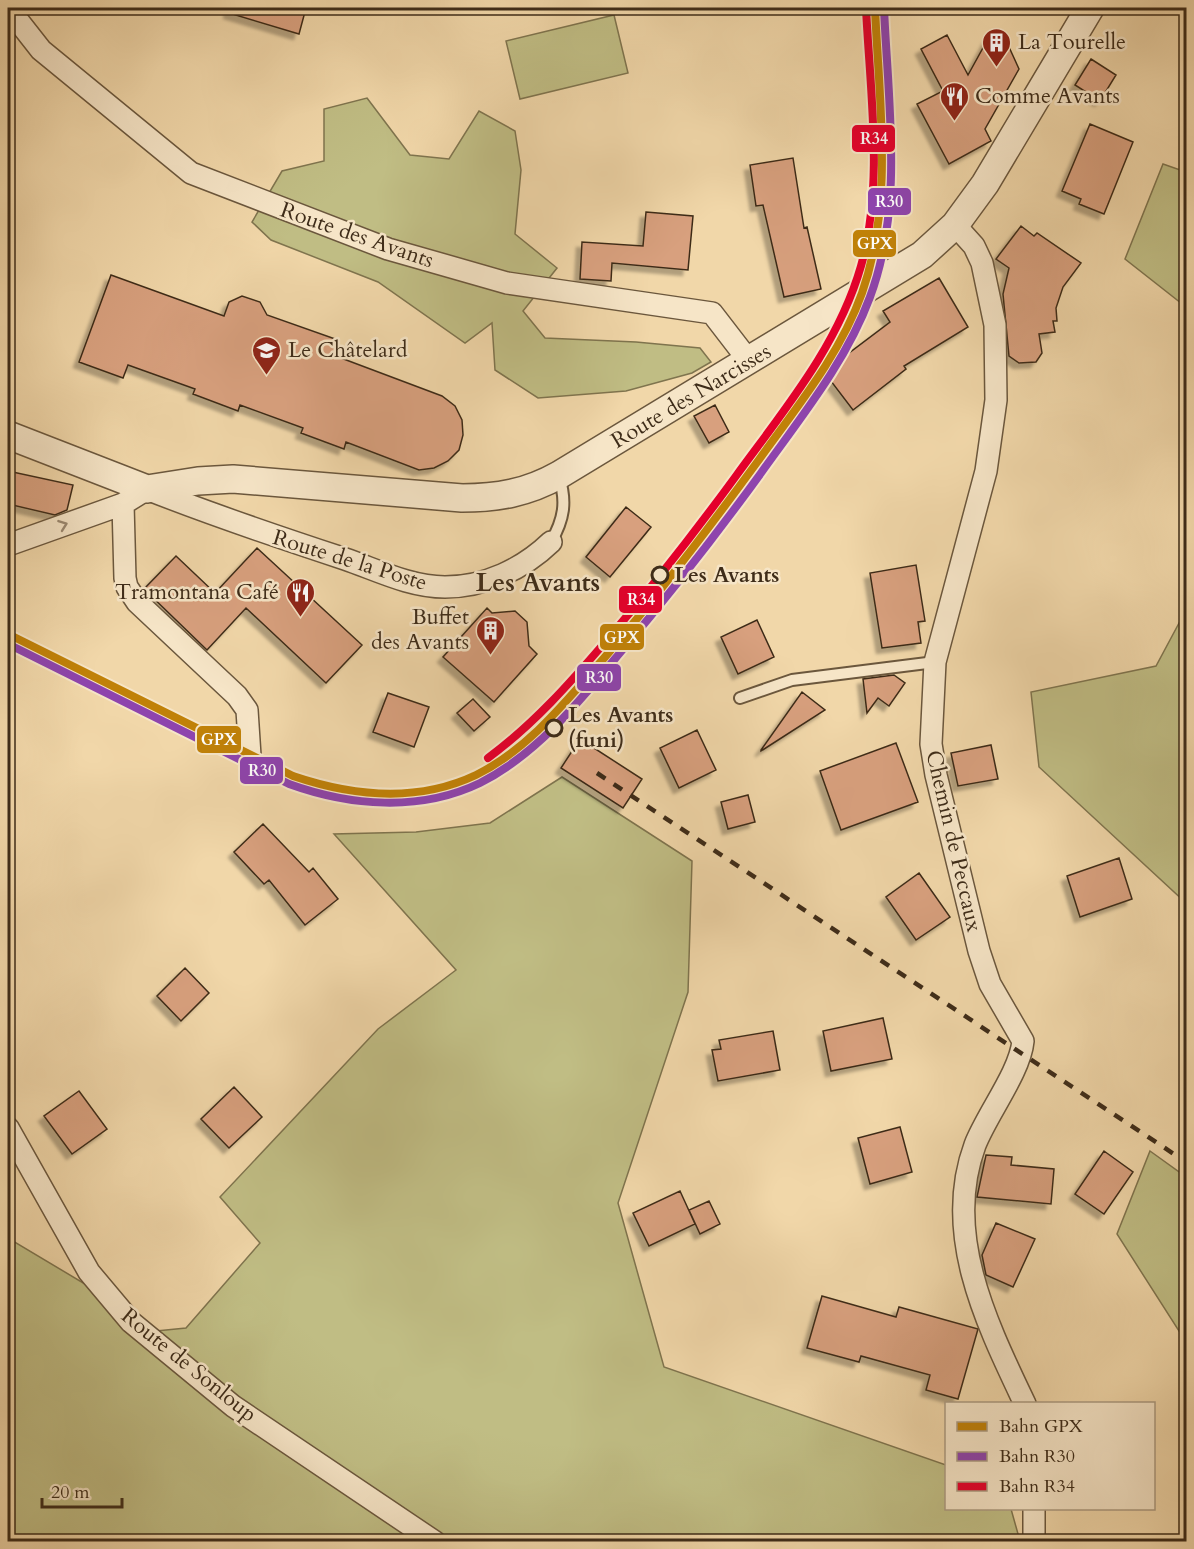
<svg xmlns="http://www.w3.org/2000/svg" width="1194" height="1549" font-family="Cardo,serif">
<defs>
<filter id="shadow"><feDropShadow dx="-5.5" dy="5.5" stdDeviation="1.5" flood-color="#0004"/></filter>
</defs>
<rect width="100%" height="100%" fill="#f1d7a9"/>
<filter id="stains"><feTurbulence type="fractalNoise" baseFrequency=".00333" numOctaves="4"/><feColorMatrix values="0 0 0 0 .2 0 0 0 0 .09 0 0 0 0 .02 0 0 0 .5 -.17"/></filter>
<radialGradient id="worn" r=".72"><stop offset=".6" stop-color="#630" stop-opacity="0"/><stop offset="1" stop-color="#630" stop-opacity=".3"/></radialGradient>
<path fill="#c0bd84" stroke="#7f744e" stroke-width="1.5" d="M614 15 628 73 520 99 506 41Z
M367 98 410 155 449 159 479 111 515 131 521 170 515 234 557 268 523 311 545 338 636 342 700 348 711 362 692 373 626 391 538 398 495 370 492 323 465 343 378 282 271 240 252 222 282 171 324 161V109Z
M1163 164 1186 172V307L1125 259Z
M1186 610V903L1039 767 1031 692 1156 666Z
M562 777 692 861 688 992 618 1203 664 1367 946 1465V1508L1011 1509 1020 1541 8 1542V1238L110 1299 156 1331 186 1328 260 1243 220 1197 378 1029 456 970 334 834 416 832 490 823Z
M1150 1151 1186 1177V1342L1117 1234Z"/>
<path fill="#d8a07e" stroke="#3e2c19" stroke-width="1.5" filter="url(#shadow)" d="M230 8H306L299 34 229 13Z
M947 35 968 75 989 37 1009 47 1019 69 985 129 991 141 949 164 917 104 943 91 921 49Z
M1091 59 1116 75 1100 101 1075 85Z
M1090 124 1133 142 1104 214 1079 204 1081 199 1062 191Z
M793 158 804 228 807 227 821 289 784 297 763 205 756 206 750 165Z
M646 212 693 216 688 270 612 263 611 281 580 279 582 242 643 246Z
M1021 226 1034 236 1037 233 1081 263 1063 287 1056 308 1057 321H1053L1055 332 1039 334 1042 353 1036 362 1019 363 1009 356 1003 294 1009 268 996 259Z
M111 275 224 316 229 302 242 296 260 302 267 315 338 340 333 355 442 396 455 406 462 420 463 435 459 450 448 461 434 468 419 470 346 442 344 449 301 433 303 428 240 405 238 411 193 394 195 389 128 365 123 378 79 362Z
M939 278 968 327 904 366 906 369 853 410 824 372 890 322 883 311Z
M715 405 729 432 709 443 694 416Z
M8 471 73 485 67 510 55 515 8 504Z
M626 507 651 527 610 577 586 557Z
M257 548 362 645 326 683 246 608 207 650 144 589 176 556 215 593Z
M916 565 925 621 918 622 921 643 882 648 870 573Z
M487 608 492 613 515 611 527 622 529 646 537 654 494 702 443 657Z
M757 620 774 657 738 674 721 637Z
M894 675 905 683 889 706 878 698 867 713 863 679Z
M802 692 825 710 761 751V750Z
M388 693 429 707 414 747 373 732Z
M473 699 490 717 474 731 457 713Z
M697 730 716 770 679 788 660 748Z
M580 739 642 779 623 808 561 768Z
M896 743 918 802 841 830 820 771Z
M991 745 998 779 958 786 951 753Z
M748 795 755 822 728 829 721 802Z
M263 824 309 872 313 868 338 899 305 925 269 880 264 884 234 852Z
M1119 858 1132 899 1080 917 1067 876Z
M919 873 950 917 916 940 886 897Z
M185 968 209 993 181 1021 157 996Z
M883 1018 892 1059 831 1071 823 1031Z
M773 1031 780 1070 718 1081 712 1050 721 1049 719 1040Z
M234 1087 262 1117 229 1148 201 1119Z
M79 1091 107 1129 72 1154 44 1116Z
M900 1127 912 1172 870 1184 858 1138Z
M1104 1151 1133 1172 1104 1214 1075 1194Z
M986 1155 1012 1157 1011 1165 1054 1169 1051 1204 977 1197Z
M680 1191 695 1224 649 1246 633 1213Z
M709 1201 720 1224 700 1234 689 1210Z
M996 1223 1035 1239 1013 1287 986 1275 982 1255Z
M822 1296 896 1317 899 1307 978 1329 958 1399 926 1390 930 1375 861 1356 859 1362 807 1348Z"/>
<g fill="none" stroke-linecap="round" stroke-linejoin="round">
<defs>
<path id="service" d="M551 542C564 519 567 502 559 477
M740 698 792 680 935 662"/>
<path id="minor" d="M8 8 41 50 191 173 388 249 507 283 712 313 749 361
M955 225 974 246 982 263 995 325 996 400 986 471 935 662 931 744 936 775 979 951 990 984 1023 1041C1020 1072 987 1114 975 1145 942 1234 987 1324 1025 1404
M123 504 125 578 127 587 137 602 237 696 247 710 251 771
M8 545 123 504 147 489C212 515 278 537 345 559 377 570 410 587 445 587 485 587 523 569 551 542
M8 1128 89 1272 131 1322 233 1406 435 1542
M1034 1542V1508"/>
<path id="tertiary" d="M8 435 147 489 198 481 233 479 462 498C497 498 527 493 559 475L922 255 955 225 985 184 1090 8"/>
</defs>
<use href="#service" stroke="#6b573d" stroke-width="14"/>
<use href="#minor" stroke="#6b573d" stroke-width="24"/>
<use href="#tertiary" stroke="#6b573d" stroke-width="30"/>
<use href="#service" stroke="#f6e5c7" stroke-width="10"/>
<use href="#minor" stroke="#f6e5c7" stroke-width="21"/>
<use href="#tertiary" stroke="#f6e5c7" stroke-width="27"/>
<path stroke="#3e2c19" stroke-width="4.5" stroke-dasharray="10 10" stroke-linecap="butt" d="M597 773 1186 1162"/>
<defs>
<path id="rail-1" d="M8 634 293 776C352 796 417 803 476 775 529 749 567 700 605 657 659 594 709 528 758 461 796 408 840 355 862 293 894 202 879 102 875 8"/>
<path id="rail-2" d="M8 644 289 784C350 806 420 812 480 783 537 754 579 702 619 654 669 595 716 535 761 473 801 417 846 362 870 297 904 206 888 103 884 8"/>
<path id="rail-3" d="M488 758C534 724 570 683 607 640 652 587 695 532 736 476 784 410 838 346 861 266 884 184 870 92 866 8"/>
</defs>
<use href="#rail-1" stroke="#f6e5c7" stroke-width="12"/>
<use href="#rail-2" stroke="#f6e5c7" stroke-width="12"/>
<use href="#rail-3" stroke="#f6e5c7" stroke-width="12"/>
<use href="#rail-1" stroke="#c08108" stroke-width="8"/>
<use href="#rail-2" stroke="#8e44ad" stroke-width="8"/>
<use href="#rail-3" stroke="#e4002b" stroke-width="8"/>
</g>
<defs><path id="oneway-chevron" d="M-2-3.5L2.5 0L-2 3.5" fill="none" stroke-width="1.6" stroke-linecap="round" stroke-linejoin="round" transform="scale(1.5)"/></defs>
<use stroke="#9a8870" href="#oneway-chevron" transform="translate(63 525) rotate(-20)"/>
<defs>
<symbol id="building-pin" viewBox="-11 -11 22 30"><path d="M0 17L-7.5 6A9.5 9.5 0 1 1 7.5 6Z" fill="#8f2418" stroke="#f6e5c7"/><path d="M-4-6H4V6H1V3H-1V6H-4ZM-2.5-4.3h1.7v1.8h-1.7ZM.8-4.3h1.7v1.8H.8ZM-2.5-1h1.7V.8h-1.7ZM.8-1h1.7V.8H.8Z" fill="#fff"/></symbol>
<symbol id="restaurant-pin" viewBox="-11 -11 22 30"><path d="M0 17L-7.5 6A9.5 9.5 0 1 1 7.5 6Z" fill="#8f2418" stroke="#f6e5c7"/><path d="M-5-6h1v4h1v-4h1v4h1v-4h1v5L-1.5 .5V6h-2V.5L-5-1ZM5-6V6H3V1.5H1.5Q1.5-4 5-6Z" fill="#fff"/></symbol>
<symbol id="school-pin" viewBox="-11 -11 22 30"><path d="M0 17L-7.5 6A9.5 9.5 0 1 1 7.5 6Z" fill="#8f2418" stroke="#f6e5c7"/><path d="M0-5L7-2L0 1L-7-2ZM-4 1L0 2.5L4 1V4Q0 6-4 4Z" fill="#fff"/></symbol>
</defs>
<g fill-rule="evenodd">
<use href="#building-pin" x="980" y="26" width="33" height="45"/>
<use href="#restaurant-pin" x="938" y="80" width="33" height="45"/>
<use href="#school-pin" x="250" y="334" width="33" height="45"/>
<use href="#restaurant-pin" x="284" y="576" width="33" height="45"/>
<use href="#building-pin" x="474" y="614" width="33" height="45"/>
</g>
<g fill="#f6e5c7" stroke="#3e2c19" stroke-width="3">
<circle cx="660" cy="575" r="8"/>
<circle cx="554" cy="728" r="8"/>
</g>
<g text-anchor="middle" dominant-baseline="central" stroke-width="5" stroke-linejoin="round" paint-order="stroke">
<g font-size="22" fill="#3e2c19" stroke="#f6e5c7" text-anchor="start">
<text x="1018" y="42">La Tourelle</text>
<text x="975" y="96">Comme Avants</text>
<text x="288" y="350">Le Châtelard</text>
<text x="279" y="592" text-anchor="end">Tramontana Café</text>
<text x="469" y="617" text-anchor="end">Buffet<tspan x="469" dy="25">des Avants</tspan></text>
</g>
<g font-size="22" fill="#3e2c19" stroke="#f6e5c7">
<text transform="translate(357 235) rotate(19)">Route des Avants</text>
<text transform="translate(691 396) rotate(-31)">Route des Narcisses</text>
<text transform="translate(350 560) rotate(17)">Route de la Poste</text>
<text transform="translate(954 841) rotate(77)">Chemin de Peccaux</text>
<text transform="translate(189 1365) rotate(39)">Route de Sonloup</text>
</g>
<g font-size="22" font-weight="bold" fill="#3e2c19" stroke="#f6e5c7" text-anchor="start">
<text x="674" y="575">Les Avants</text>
<text x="568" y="715">Les Avants<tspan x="568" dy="25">(funi)</tspan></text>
</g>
<g font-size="26" font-weight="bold" fill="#3e2c19" stroke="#f6e5c7">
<text x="538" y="582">Les Avants</text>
</g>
</g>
<g stroke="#f6e5c7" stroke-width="2">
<rect x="851" y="124" width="45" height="29" rx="6" fill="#e4002b"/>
<rect x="867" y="187" width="45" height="29" rx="6" fill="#8e44ad"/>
<rect x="852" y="229" width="45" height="29" rx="6" fill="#c08108"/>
<rect x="618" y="585" width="45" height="29" rx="6" fill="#e4002b"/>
<rect x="599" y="623" width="46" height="28" rx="6" fill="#c08108"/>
<rect x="576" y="663" width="46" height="29" rx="6" fill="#8e44ad"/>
<rect x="196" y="725" width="46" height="29" rx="6" fill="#c08108"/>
<rect x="239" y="756" width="45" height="29" rx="6" fill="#8e44ad"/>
</g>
<g font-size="16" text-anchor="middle" font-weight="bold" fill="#fff">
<text x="874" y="144">R34</text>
<text x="889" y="207">R30</text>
<text x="875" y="249">GPX</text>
<text x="641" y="605">R34</text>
<text x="622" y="643">GPX</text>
<text x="599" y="683">R30</text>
<text x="219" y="745">GPX</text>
<text x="262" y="776">R30</text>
</g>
<rect width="1194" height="1549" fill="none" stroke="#f1d7a9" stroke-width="30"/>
<rect x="9" y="9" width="1176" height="1531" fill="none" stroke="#3e2c19" stroke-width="3"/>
<rect x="15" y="15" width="1164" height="1519" fill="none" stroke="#3e2c19" stroke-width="1.5"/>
<rect x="945" y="1402" width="210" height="108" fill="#f6e5c7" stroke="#ac9b81" stroke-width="1.5"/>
<rect x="957" y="1422" width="30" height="9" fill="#c08108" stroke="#ac9b81" stroke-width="1.5"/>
<text x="999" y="1432" font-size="18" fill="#3e2c19">Bahn GPX</text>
<rect x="957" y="1452" width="30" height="9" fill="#8e44ad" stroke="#ac9b81" stroke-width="1.5"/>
<text x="999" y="1462" font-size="18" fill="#3e2c19">Bahn R30</text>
<rect x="957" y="1482" width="30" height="9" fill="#e4002b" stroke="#ac9b81" stroke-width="1.5"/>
<text x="999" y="1492" font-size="18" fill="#3e2c19">Bahn R34</text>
<path d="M42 1498v9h80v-9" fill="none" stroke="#3e2c19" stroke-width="3"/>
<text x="51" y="1498" font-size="18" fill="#3e2c19" stroke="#f6e5c7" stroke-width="4.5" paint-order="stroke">20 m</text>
<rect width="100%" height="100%" filter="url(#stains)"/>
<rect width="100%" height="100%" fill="url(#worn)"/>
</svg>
